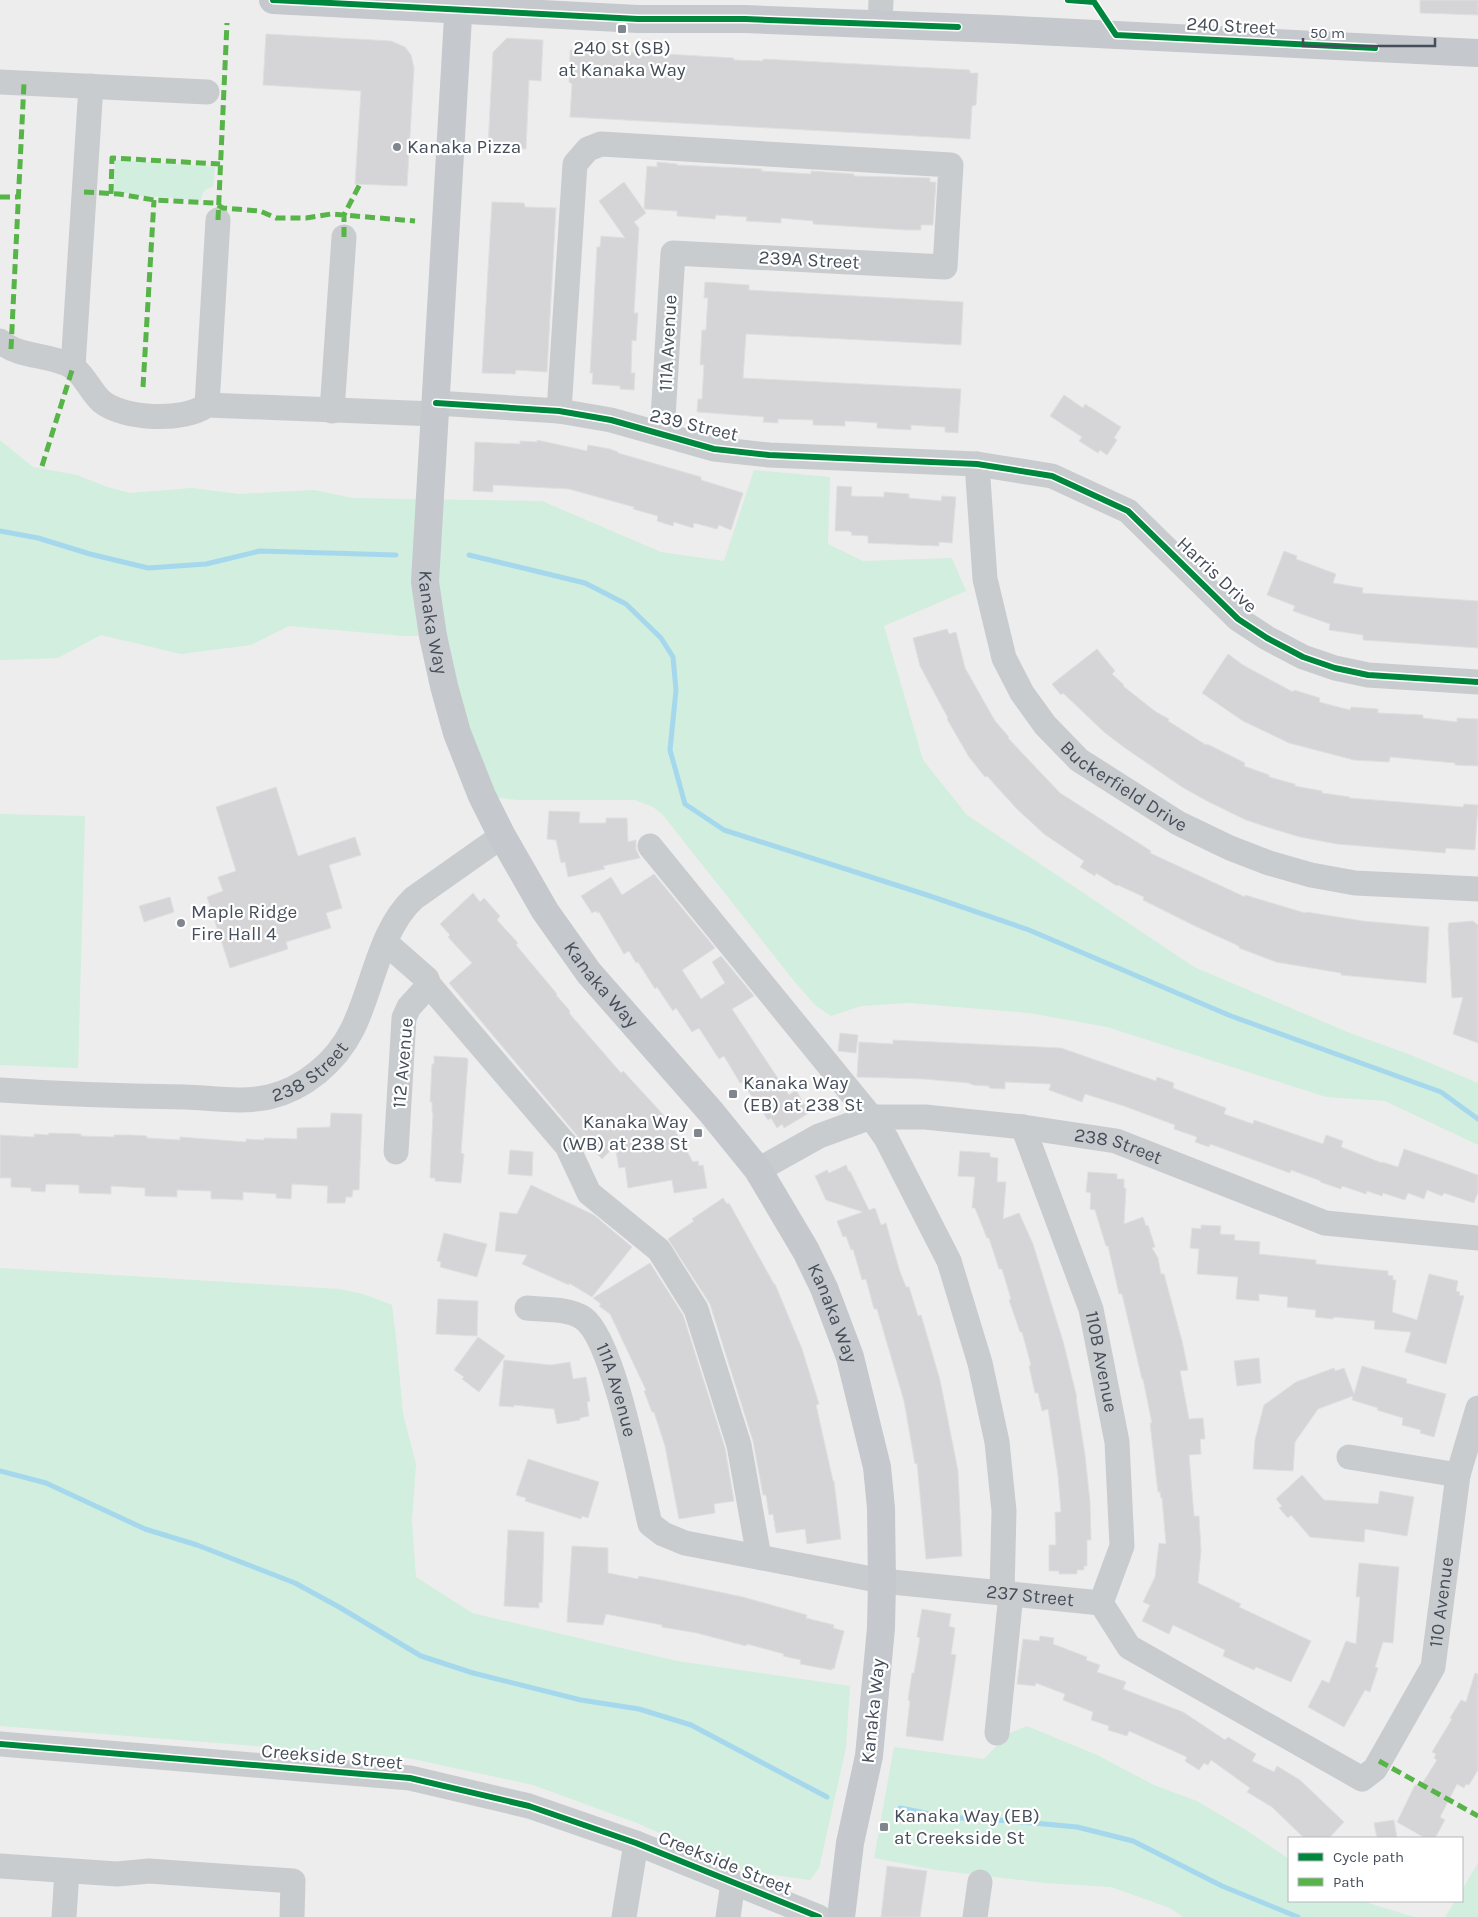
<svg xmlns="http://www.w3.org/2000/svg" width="1478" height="1917" font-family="Karla,sans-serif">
<rect width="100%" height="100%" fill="#eeeded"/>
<path fill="#d1eede" d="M115 160 215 167 213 187C205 189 202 191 201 200L141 196 113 190Z
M0 440 33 467 77 475 107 487 130 493 192 488 239 494 314 490 353 498 542 501 661 552 724 561 754 470 830 477 828 544 863 561 952 558 966 591 884 626 923 760 967 815 1194 967 1350 1033 1411 1055 1478 1083V1145L1385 1101 1326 1097 1107 1027 1029 1013 909 1003 861 1006 831 1016 815 1005 794 981 663 815 653 807 635 800H518L482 796 433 636H404L289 626 251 645 181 654 101 635 58 658 0 660Z
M0 814 85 816 78 1068 0 1065Z
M0 1268 339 1289 363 1294 392 1305 396 1337 403 1414 416 1464 412 1521 416 1577 472 1613 677 1661 850 1686 846 1748 819 1868 810 1880 745 1871 637 1823 533 1785 408 1758 0 1726Z
M1027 1726 1097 1755 1154 1785 1197 1801 1246 1830 1289 1859V1901H1362L1414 1917H1183L1170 1908 1111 1887 1045 1883 936 1870 874 1858 894 1747 984 1759 1008 1734Z
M1478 1863V1917H1445L1455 1901H1462V1890Z"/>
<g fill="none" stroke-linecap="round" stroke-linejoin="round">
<path stroke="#a5d8ec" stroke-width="5" d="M0 531 38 538 90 554 148 568 206 564 260 551 396 555
M469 555 585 583 626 604 661 638 673 657 676 690 670 750 685 804 724 830 927 895 1029 930 1231 1016 1441 1092 1478 1119
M0 1471 46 1483 145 1529 197 1545 295 1583 339 1607 421 1656 473 1673 581 1700 639 1709 691 1725 827 1797
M900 1808 946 1817 1012 1821 1077 1827 1133 1841 1222 1886 1298 1917"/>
</g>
<path fill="#d5d5d8" stroke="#dfdfe0" d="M1420 0H1478V15L1420 13Z
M266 34 391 41 405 47 411 55 414 68 407 186 355 184 361 91 263 85Z
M507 38 543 40 541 81 529 80 526 149 488 147 493 52Z
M578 49 734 58V60L763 61V59L970 70V73H978L976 105 972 106 970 139 570 117 572 84 569 82 570 56V50H578Z
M657 162 677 164V165L762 169 761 171 811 174V171L854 174V176L930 178V182H936L933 225H921V230H907L813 224V221L781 218V223L746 221 747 217 716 215 715 219 677 216V211L644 209 647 166 657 167Z
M624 182 646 213 634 222 639 228 634 313H638L636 341 632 340 631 373H635L634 390 620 389V386L592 384 593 373H590L597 247H600L601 236 625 238 599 201Z
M492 202 524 203 525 207 556 208 547 372 516 370 515 374 482 373Z
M705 282 749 285V290L963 302 961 345 746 334 743 378 961 389 958 433 945 432V427L926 426 911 425V430L877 428V423L863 422 845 421V426L813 425V420L778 419V423L763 422 764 417 697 412 698 399H702L704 365H700L702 330H706L707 312 708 298H704Z
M1064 395 1083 408 1085 404 1121 427 1114 438 1117 440 1107 455 1100 450 1098 453 1079 441 1082 437 1050 416Z
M537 440 587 451 588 445 610 449 618 452V453L701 477V480L743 493 731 530 719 525 717 529 694 523 693 528 674 522 673 526 657 521 658 516 633 509 634 507 569 489 493 485V492L473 491 475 442 520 444V441L537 442Z
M837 486 852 487 851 496 884 497V492L909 494V498L941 501 942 496 956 497 952 543 939 542V546L868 543V536L851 535 852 533 849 531H835Z
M1284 551 1297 556 1296 559 1336 574 1333 583 1363 588 1362 593 1478 601V648L1363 640V635L1329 630 1330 624 1293 611 1295 606 1267 595Z
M947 629 949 634 956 632 965 668 995 721 1009 737 1008 738 1060 793 1151 851 1150 853 1245 897V895L1305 913 1306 912 1363 921 1429 927 1426 983 1341 975V973L1276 962 1239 948V946L1195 926 1143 900 1144 897 1118 885 1117 886 1096 873 1095 876 1080 867 1084 861 1044 834 1017 809 987 776 985 777 969 757 947 719 948 718 920 666 913 638Z
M1097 649 1115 671 1112 674 1124 685 1123 686 1156 712 1169 719 1168 721 1206 745 1207 744 1245 763 1244 766 1269 775V777L1295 784V786L1322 791V793L1350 797 1349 798 1463 807 1464 804 1478 805 1475 850 1446 848 1445 853 1337 844 1300 837 1270 828 1246 820 1207 801 1182 787 1125 748 1104 732 1063 693 1061 695 1052 684Z
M1228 654 1243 665 1293 692 1294 690 1320 698 1319 702 1350 710 1351 707 1378 709V713L1423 715V718L1457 722V718L1478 719V766L1455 765V763L1390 757 1389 762 1354 760 1289 743 1243 721 1202 693Z
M276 787 298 856 355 837 361 855 329 865 342 908 326 913 331 928 286 942 288 949 230 968 207 897 223 891 218 877 236 871 216 807Z
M549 811 580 812 579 823H606V818H627L628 842 636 840V849L640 858 603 866 605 869 568 877 565 862 561 863 556 840 547 839Z
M654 874 715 948 682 970 701 999 725 983 712 962 721 956 754 996 732 1009 789 1095 796 1090 809 1113 784 1128 782 1124 777 1128 771 1118 768 1120 742 1082 740 1083 724 1056 719 1059 699 1028 692 1032 676 1008 673 1011 657 987 655 989 638 962 636 963 629 951 624 954 599 912 597 913 596 911 592 913 581 896 611 877 622 895Z
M473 893 480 902 484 898 500 916 497 920 518 943 516 945 557 994 556 995 570 1011 569 1013 621 1073 623 1071 670 1122 693 1162 698 1161 699 1166 703 1165 707 1188 674 1193 672 1180 628 1188 625 1167 619 1168 615 1146 602 1159 582 1137 580 1139 449 983 472 963 448 937 450 935 440 924Z
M170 897 174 912 144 922 139 906Z
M1473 921 1478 925V1043L1453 1034 1463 997 1452 998 1448 928 1449 923Z
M840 1033 858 1035 856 1053 838 1051Z
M893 1040 1061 1048 1156 1081 1157 1077 1174 1083 1173 1088 1226 1108 1224 1114 1253 1124 1254 1120 1323 1144 1326 1135 1343 1141 1341 1147 1382 1163V1162L1398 1167 1404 1149 1442 1162 1478 1175V1192L1474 1203 1444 1193 1442 1196 1427 1190 1424 1199 1408 1193 1405 1200 1383 1193 1382 1196 1367 1191 1366 1194 1342 1186 1341 1189 1320 1182 1321 1181 1291 1170 1290 1173 1210 1144 1209 1147 1195 1142 1197 1137 1174 1129 1175 1125 1124 1106 1085 1094 1082 1102 1049 1090 1051 1084 1005 1082V1089L989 1088V1086L973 1085 969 1083 924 1079 857 1077 859 1042 893 1044Z
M434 1056 467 1058 468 1060 461 1153 464 1154 461 1183 435 1181V1178H430L433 1113H432V1102H430L432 1064H434Z
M331 1113 362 1114 359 1190H353L352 1197H346L345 1203H327L328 1186 292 1184 291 1199 276 1198V1194L243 1192V1200L225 1199H211V1191L177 1190V1197L145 1196V1188L111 1186V1194L79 1193V1185L46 1184 45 1192 31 1191V1188L11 1187V1178H0V1135L34 1137V1134L48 1135 49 1133 81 1134V1136L114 1137V1135H132L147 1136V1138L180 1140V1137L246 1142V1139L264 1140V1138L297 1139V1128L330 1127Z
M510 1150 533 1152 532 1176 508 1174Z
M960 1151 990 1153V1157L998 1158 997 1182H1006L1003 1219 1019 1213 1033 1244 1063 1341 1077 1398H1076L1085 1455 1090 1502 1091 1540H1087V1566H1084V1570H1077V1574H1059V1571H1049V1545H1056L1055 1512H1061L1058 1475 1048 1409 1042 1411 1038 1393H1035L1029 1366 1031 1365 1022 1332H1020L1009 1300 1011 1299 1002 1269H999L989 1238H987L975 1208H972L975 1177 958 1176Z
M846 1165 849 1172 850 1171 869 1210 875 1208 881 1225 886 1223 900 1272 906 1287H909L918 1316 921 1315 940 1380 958 1471 962 1556 926 1559 917 1463 915 1464 904 1401 877 1309H874L866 1279 862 1280 853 1249 851 1250 846 1236 843 1237 837 1221 863 1212 826 1200 815 1176 827 1170 829 1173Z
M1088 1172 1117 1174V1179H1124V1188H1126L1124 1224 1143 1217 1146 1226 1148 1225 1155 1247 1152 1248 1158 1258 1161 1274H1164L1182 1341 1188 1370 1180 1371 1189 1419 1203 1418 1205 1439H1200L1201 1454 1189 1455 1194 1516H1199L1201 1550 1198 1583 1241 1604 1239 1607 1311 1641 1291 1682 1256 1667 1254 1670 1223 1656 1225 1650 1173 1625 1169 1634 1142 1621 1150 1605 1143 1602 1155 1577 1159 1543 1166 1544 1162 1498H1161L1160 1492H1158L1150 1423H1152L1143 1379H1142L1122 1294H1119L1108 1246H1106L1095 1210 1090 1209 1091 1193 1086 1192Z
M531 1185 594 1215 632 1247 592 1297 569 1283V1285L522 1264 527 1255 495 1251 500 1212 517 1214Z
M723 1198 727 1204 729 1203 774 1284H775L802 1349 819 1404 816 1405 833 1481H834L841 1539 807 1544 805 1529 776 1533 773 1514 769 1515 766 1495H763L753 1441 710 1304 668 1239 694 1221 692 1219Z
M1201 1225 1221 1226 1220 1234 1235 1235 1234 1240 1260 1242 1259 1254 1316 1260V1264L1388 1271V1275L1393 1276V1280H1396L1392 1312 1417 1320 1429 1274 1458 1281 1456 1291 1460 1292 1459 1295 1464 1296 1446 1364 1405 1352 1411 1332 1374 1329 1375 1321 1334 1317 1333 1319 1315 1317 1316 1310 1287 1307 1288 1297 1259 1294V1301L1236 1299 1238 1277 1197 1274 1199 1249 1190 1248 1192 1228 1201 1229Z
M444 1233 487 1244 477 1277 440 1267 441 1262 437 1261Z
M650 1263 683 1315 725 1448 734 1501 714 1504 715 1513 679 1519 665 1446 654 1412H652L644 1391 646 1390 610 1314 599 1306 601 1304 593 1298Z
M438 1299 478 1301 477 1336 436 1334Z
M478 1337 505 1356 479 1392 462 1379 464 1377 454 1370Z
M1259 1358 1261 1383 1237 1386 1234 1361Z
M504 1360 551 1365 570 1362 573 1379 586 1377 590 1401 587 1402 589 1416 580 1418V1420L557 1424 554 1409 514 1405V1407L499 1406Z
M1362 1366 1407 1379 1406 1383 1446 1394 1434 1437 1420 1433 1421 1430 1402 1425 1403 1418 1377 1410 1378 1408 1352 1400 1353 1396 1318 1409 1295 1442 1293 1471 1253 1469 1255 1440 1264 1405 1296 1382 1334 1368 1335 1371 1344 1368 1354 1394Z
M528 1459 599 1482 588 1518 582 1516 581 1519 525 1501 526 1498 516 1495Z
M1302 1475 1324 1500 1378 1504 1380 1491 1414 1497 1407 1536 1365 1529 1364 1542 1310 1537 1291 1515 1288 1518 1279 1508 1282 1506 1276 1499Z
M508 1530 544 1532 542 1603 539 1602V1608L504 1606Z
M572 1546 608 1548V1573L638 1579 639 1576 666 1581 743 1597 807 1615 806 1618 834 1625 833 1628 844 1631 834 1669 832 1668V1670L800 1664 801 1660 783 1656 784 1654 747 1644 746 1646 697 1633 662 1627V1625L606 1614 603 1625 567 1622Z
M1359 1563 1399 1567 1393 1643 1383 1642 1375 1667 1378 1668 1370 1692 1365 1690 1344 1727 1308 1707 1322 1680 1329 1683 1346 1641 1356 1644 1360 1597H1356Z
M922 1609 951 1614 949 1626 955 1628 951 1654 956 1655 943 1741 906 1736 910 1701 908 1700 912 1673H914L920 1638 917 1637Z
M1040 1636 1054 1638 1053 1644 1087 1657 1086 1660 1100 1665 1097 1672 1126 1682 1123 1689 1183 1712 1225 1740 1228 1737 1256 1754 1252 1761 1274 1772 1277 1766 1300 1780 1344 1822 1329 1838H1304L1272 1807 1247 1792 1250 1788 1211 1760 1208 1765 1204 1763 1199 1770 1185 1761 1187 1757 1129 1731 1127 1736 1108 1730 1109 1726 1091 1720 1093 1712 1063 1700 1065 1694 1036 1683 1035 1686 1017 1684 1023 1639 1039 1641Z
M1475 1673 1478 1674V1770L1469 1785 1466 1784 1464 1788 1457 1784 1440 1817 1445 1820 1435 1838H1425L1397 1822 1415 1785 1420 1787 1437 1760 1434 1758 1436 1754 1432 1752 1452 1719 1450 1718 1461 1700 1466 1702Z
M1394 1820 1397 1838H1377L1374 1823Z
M887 1866 927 1871 920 1917H881Z"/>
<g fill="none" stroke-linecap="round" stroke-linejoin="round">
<g stroke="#c9ccce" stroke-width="25">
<path d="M880 24 881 0"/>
<path d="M0 82 207 92"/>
<path d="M0 341C21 359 48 353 71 366 85 375 90 391 101 401 123 420 185 422 207 405L435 414"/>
<path d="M73 367 91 86"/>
<path d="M436 403 559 411 611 420 714 449 769 455 977 464 1052 476 1128 511 1238 619 1267 638 1303 657 1335 668 1368 675 1478 682"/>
<path d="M207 405 218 220"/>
<path d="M332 411 344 237"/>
<path d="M559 411 575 164 588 149 601 144 951 165 945 267 673 253 662 434"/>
<path id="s1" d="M977 464 985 579 1004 658 1022 693 1045 725 1079 760 1178 823 1230 848 1269 863 1311 875 1355 883 1478 889"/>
<path d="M650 846 871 1117 886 1138 949 1261 980 1363 997 1442 1004 1511 1002 1593"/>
<path d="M386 943 427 979 429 985 409 1007 404 1018 396 1152"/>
<path d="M429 985 567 1146 589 1193 659 1250 696 1309 739 1445 759 1557"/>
<path id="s2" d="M0 1090C62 1094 124 1096 185 1097 212 1098 243 1103 269 1097 304 1089 336 1062 352 1030 373 989 379 930 414 898L502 836"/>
<path id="s3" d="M1023 1127 1091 1309 1117 1442 1122 1546 1101 1603"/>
<path id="s4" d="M758 1170 819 1136 871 1117H925L1023 1127 1116 1141 1325 1223 1478 1238"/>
<path id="s5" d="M527 1308C544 1310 568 1308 583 1318 614 1339 640 1483 650 1524L663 1534 685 1543 882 1581 1101 1603"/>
<path d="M1349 1457 1458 1475"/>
<path id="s6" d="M1101 1603 1129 1647 1362 1779 1375 1769 1433 1667 1458 1475 1478 1408"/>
<path d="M997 1733 1011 1594"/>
<path d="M0 1744 410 1778 529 1806 636 1843 819 1917"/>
<path d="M0 1866 117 1874 149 1871 293 1881 292 1917"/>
<path d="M64 1917 67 1871"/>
<path d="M624 1917 636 1843"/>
<path d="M728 1917 733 1883"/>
<path d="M975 1917 980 1882"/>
</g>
<g stroke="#c5c8cc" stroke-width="28">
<path d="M273 0 638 19H745L996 29 1478 53"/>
<path id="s7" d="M459 0 425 582 433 636 444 686 457 733 482 796 502 836 545 911 589 973 711 1112 758 1170 806 1251 824 1288 850 1357 877 1467 881 1508 882 1581 881 1628 869 1756 850 1843 841 1917"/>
</g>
<path stroke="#57b448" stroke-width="5" stroke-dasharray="10 5" stroke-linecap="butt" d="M84 192 119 194 154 200 214 203 223 208 260 211 276 218H306L331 214 415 221
M111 194 112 158 220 164
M0 197H18
M218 220 227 23
M344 237V215L360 184
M11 349 24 83
M143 387 154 200
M42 466 73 367
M1379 1761 1478 1816"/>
<defs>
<path id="cycleway" d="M273 0 638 19H745L958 27
M1068 0 1094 2 1116 35 1375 48
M436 403 559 411 611 420 714 449 769 455 977 464 1052 476 1128 511 1238 619 1267 638 1303 657 1335 668 1368 675 1478 682
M0 1744 410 1778 529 1806 636 1843 819 1917"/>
</defs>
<use href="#cycleway" stroke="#fff" stroke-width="9"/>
<use href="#cycleway" stroke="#00873e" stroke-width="6"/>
</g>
<g fill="#80868d" stroke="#fff" stroke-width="2">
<rect x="617" y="24" width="10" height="10" rx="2.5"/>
<circle cx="397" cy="147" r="5"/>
<circle cx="181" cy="923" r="5"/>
<rect x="728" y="1089" width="10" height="10" rx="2.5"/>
<rect x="693" y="1128" width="10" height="10" rx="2.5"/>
<rect x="879" y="1822" width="10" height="10" rx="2.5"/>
</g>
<g text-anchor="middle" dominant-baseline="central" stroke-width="4.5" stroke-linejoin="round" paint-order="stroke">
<g font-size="19" fill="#454e5a" stroke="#fff">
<text transform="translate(1231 26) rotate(3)">240 Street</text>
<text transform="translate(809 260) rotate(3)">239A Street</text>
<text transform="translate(668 343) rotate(-87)">111A Avenue</text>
<text transform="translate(694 425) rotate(13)">239 Street</text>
<text transform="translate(1217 575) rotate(43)">Harris Drive</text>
<text stroke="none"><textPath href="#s7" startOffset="624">Kanaka Way</textPath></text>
<text stroke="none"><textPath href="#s1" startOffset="376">Buckerfield Drive</textPath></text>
<text stroke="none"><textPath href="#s7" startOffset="1029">Kanaka Way</textPath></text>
<text transform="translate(403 1063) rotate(-85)">112 Avenue</text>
<text stroke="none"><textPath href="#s2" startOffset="318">238 Street</textPath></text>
<text stroke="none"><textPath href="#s4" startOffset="375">238 Street</textPath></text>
<text stroke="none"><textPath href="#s7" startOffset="1434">Kanaka Way</textPath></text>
<text stroke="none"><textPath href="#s3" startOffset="248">110B Avenue</textPath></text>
<text stroke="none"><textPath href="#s5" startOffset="138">111A Avenue</textPath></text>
<text stroke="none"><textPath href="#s5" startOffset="666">237 Street</textPath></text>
<text stroke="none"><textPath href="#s6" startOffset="519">110 Avenue</textPath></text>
<text transform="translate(873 1711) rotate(-84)">Kanaka Way</text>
<text transform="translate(332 1757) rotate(5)">Creekside Street</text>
<text transform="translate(725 1863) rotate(22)">Creekside Street</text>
</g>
<g font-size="19" fill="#454e5a" stroke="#fff" text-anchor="start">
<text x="622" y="48" text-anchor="middle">240 St (SB)<tspan x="622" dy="22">at Kanaka Way</tspan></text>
<text x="407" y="147">Kanaka Pizza</text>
<text x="191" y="912">Maple Ridge<tspan x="191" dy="22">Fire Hall 4</tspan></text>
<text x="743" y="1083">Kanaka Way<tspan x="743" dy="22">(EB) at 238 St</tspan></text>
<text x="688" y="1122" text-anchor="end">Kanaka Way<tspan x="688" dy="22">(WB) at 238 St</tspan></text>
<text x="894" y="1816">Kanaka Way (EB)<tspan x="894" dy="22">at Creekside St</tspan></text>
</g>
</g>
<rect x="1288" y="1837" width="175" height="65" fill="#ffffff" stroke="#b5b8bd"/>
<rect x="1298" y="1853" width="25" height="8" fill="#00873e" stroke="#b5b8bd"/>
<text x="1333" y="1862" font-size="15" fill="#454e5a">Cycle path</text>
<rect x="1298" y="1878" width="25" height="8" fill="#57b448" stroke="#b5b8bd"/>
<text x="1333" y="1887" font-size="15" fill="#454e5a">Path</text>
<path d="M1303 38v8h132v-8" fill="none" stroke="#454e5a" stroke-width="2.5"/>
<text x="1310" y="38" font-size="15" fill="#454e5a" stroke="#ffffff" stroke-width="4" paint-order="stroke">50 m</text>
</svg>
